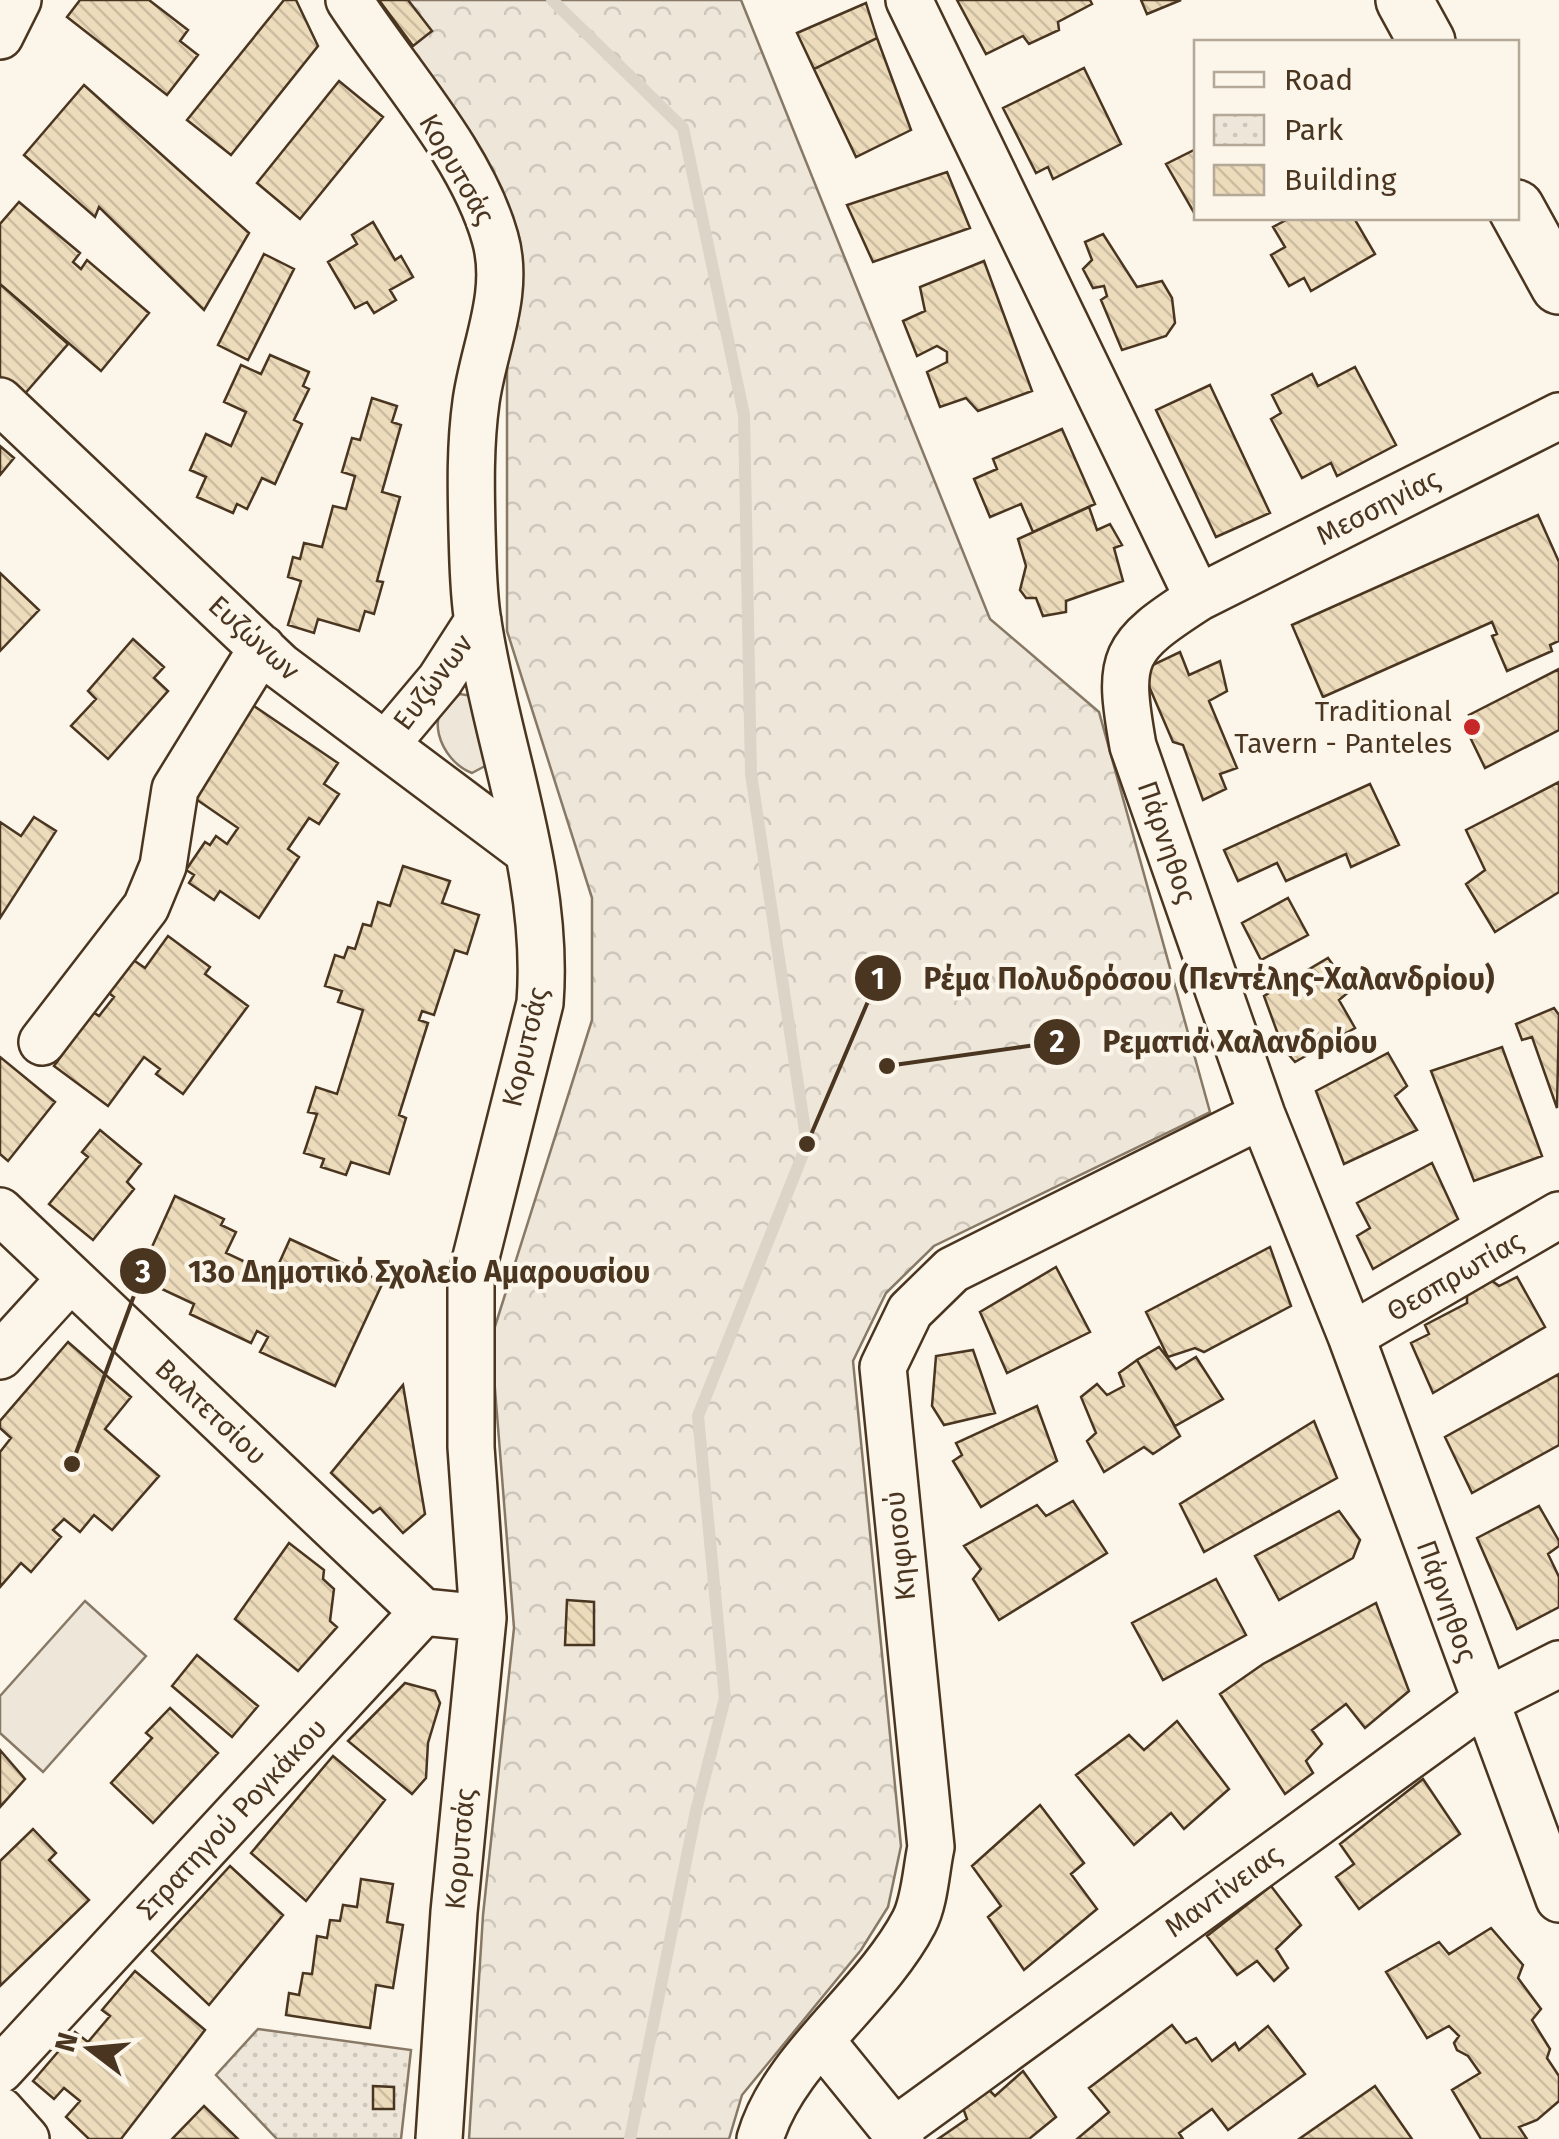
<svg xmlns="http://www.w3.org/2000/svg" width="1559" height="2139" font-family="'Fira Sans',sans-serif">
<defs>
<pattern id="forest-crowns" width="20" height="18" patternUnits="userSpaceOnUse" patternTransform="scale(2.5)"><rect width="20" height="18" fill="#ede6d9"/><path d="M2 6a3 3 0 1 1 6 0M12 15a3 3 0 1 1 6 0" fill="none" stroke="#cdc6ba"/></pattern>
<pattern id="park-dots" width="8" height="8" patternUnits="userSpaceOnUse" patternTransform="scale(2.5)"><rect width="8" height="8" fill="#ede6d9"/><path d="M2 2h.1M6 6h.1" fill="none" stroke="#cdc6ba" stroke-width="1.8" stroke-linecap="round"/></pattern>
<pattern id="building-back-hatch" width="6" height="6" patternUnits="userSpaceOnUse" patternTransform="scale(2.5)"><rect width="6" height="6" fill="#ecdcbc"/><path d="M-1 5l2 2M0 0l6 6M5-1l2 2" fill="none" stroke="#ccbda1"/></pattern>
</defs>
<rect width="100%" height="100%" fill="#fbf6e9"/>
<path fill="#ede6d9" stroke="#887966" stroke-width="2.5" d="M460 694 472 696 488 748 485 766 472 773C440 761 420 709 460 694Z
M85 1601 146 1656 43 1772 0 1733V1696Z"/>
<path fill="url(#forest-crowns)" stroke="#887966" stroke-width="2.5" d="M362 0H741L990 619 1099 712 1210 1112 934 1246 886 1293 853 1361 901 1846 888 1907 861 1950 742 2095 729 2139H469L483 1915 514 1628 491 1339 592 1020V898L507 631V233Z"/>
<path fill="url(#park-dots)" stroke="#887966" stroke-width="2.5" d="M258 2029 411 2050 401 2139H277L216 2075Z"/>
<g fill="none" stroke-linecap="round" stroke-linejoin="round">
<path stroke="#dcd4c6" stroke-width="12" d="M552 0 683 128 744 415 751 774 807 1144 698 1416 725 1698 696 1811 630 2139"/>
</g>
<path fill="url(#building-back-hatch)" stroke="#4a3520" stroke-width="2.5" d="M80 0H149L188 30 180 41 198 55 167 95 67 17Z
M284 0H296L318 46 231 155 187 120Z
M379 0H408L432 31 413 46Z
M957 0H1090L1092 4 1058 22 1059 30 1029 44 1023 36 986 54Z
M1141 0H1181L1147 14Z
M866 3 877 38 814 69 797 33Z
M877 38 911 130 856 157 814 69Z
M1084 68 1121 144 1053 179 1048 167 1036 173 1003 108Z
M339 81 383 117 300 219 257 183Z
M84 85 249 233 204 310 99 207 95 217 24 155Z
M1196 149V216L1166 164Z
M947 172 970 228 873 262 847 205Z
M19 202 80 253 73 262 81 269 87 260 149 313 101 371 0 284V224Z
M1290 218H1354L1375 254 1311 291 1304 278 1289 286 1271 255 1285 247 1273 227Z
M373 222 395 260 401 256 413 277 390 290 396 300 374 313 367 302 355 308 328 262 357 244 352 235Z
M1103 234 1137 287 1162 281 1172 298 1175 323 1166 336 1122 350 1101 300 1107 296 1104 286 1093 288 1083 269 1092 260 1085 242Z
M264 254 294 269 248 360 218 345Z
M984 261 1032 391 978 411 966 398 940 407 927 372 947 362V352L937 346 917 356 903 321 925 311 920 287Z
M0 284 68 344 22 397 0 378Z
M270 355 309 372 303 386 309 389 294 420 302 424 275 484 262 478 247 509 237 504 233 513 197 497 206 477 190 470 206 434 231 446 246 412 224 402 241 365 261 374Z
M1355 367 1396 445 1337 476 1331 463 1302 478 1271 419 1281 413 1272 395 1312 374 1318 386Z
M1210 385 1270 513 1216 537 1156 410Z
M372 398 397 406 392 422 401 425 382 492 400 497 377 581 383 582 374 614 365 611 359 631 318 619 314 633 288 625 301 581 288 577 293 557 300 559 304 543 322 547 333 506 346 509 355 476 342 472 352 438 360 440Z
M1062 429 1095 504 1033 532 1021 504 990 517 974 479 997 469 993 459Z
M0 446 14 458 0 475Z
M1089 507 1097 530 1110 524 1122 545 1114 548 1123 581 1066 601V612L1043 616 1036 598H1026L1020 590 1026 566 1018 539Z
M1538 515 1559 562V641L1550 645 1552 651 1507 671 1492 636 1497 634 1492 622 1323 697 1292 625Z
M0 573 39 610 0 651Z
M133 639 164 667 154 678 168 691 108 759 71 726 96 699 88 691Z
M1180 652 1189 675 1220 661 1227 691 1209 701 1237 768 1220 774 1226 789 1203 800 1183 745 1173 742 1142 670Z
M1559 669V730L1485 768 1469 735 1477 731 1469 715Z
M251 704 338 763 324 784 339 794 319 824 309 818 288 849 299 857 259 918 220 891 214 900 189 883 194 875 186 870 205 842 210 845 216 836 227 844 238 828 190 795Z
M1559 782V892L1495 932 1466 884 1485 870 1466 830Z
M1370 784 1399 845 1351 867 1346 854 1286 881 1277 863 1238 881 1224 850Z
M34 817 56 831 0 918V822L21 836Z
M403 866 450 881 442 903 479 915 467 954 455 950 434 1015 422 1011 419 1020 428 1023 399 1115 406 1118 389 1174 351 1162 346 1175 321 1167 324 1159 304 1153 317 1114 308 1112 316 1087 337 1094 363 1010 338 1002 342 991 325 986 335 955 344 958 348 947 355 949 363 924 371 926 378 902 390 906Z
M1288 898 1308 935 1261 960 1242 923Z
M168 936 210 967 205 974 248 1006 183 1094 156 1074 160 1069 144 1057 108 1106 54 1066 93 1012 99 1016 114 997 105 990 129 957 145 968Z
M1328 958 1351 990 1339 1000 1355 1028 1295 1062 1283 1048 1264 996Z
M1554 1008 1559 1015 1557 1108 1532 1037 1522 1040 1516 1024Z
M1502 1047 1542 1156 1474 1181 1431 1071Z
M1388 1053 1407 1086 1395 1096 1417 1130 1344 1164 1316 1091Z
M0 1057 55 1102 8 1161 0 1154Z
M100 1130 141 1164 127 1182 134 1189 93 1240 49 1204 88 1157 82 1152Z
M1432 1163 1458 1219 1373 1269 1357 1236 1370 1228 1357 1203Z
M175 1196 224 1219 221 1225 236 1232 226 1253 256 1267 251 1276 260 1280 266 1266 276 1270 290 1239 383 1282 335 1386 260 1352 268 1337 257 1331 251 1343 190 1314 194 1304 138 1278Z
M1270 1247 1291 1306 1204 1352 1195 1348 1168 1357 1146 1312Z
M1056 1267 1090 1332 1007 1373 980 1312Z
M1487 1277 1499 1286 1517 1277 1545 1327 1433 1393 1411 1343 1429 1334 1425 1325 1467 1303V1291Z
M68 1342 131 1397 105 1429 159 1476 112 1530 94 1515 80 1532 64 1519 53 1530 61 1537 31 1572 21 1563 0 1587V1452L11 1438 0 1428V1421Z
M1159 1347 1176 1369 1196 1357 1223 1399 1175 1426 1137 1360Z
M973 1350 995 1413 944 1425 932 1406 936 1356Z
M1137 1360 1180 1436 1153 1454 1144 1447 1104 1472 1087 1441 1096 1433 1081 1397 1097 1384 1107 1395 1124 1386 1119 1373Z
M1559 1374V1445L1472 1493 1445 1437Z
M403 1385 425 1514 403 1533 380 1508 373 1513 331 1473Z
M1037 1406 1057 1461 981 1507 953 1461 962 1455 956 1443Z
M1314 1421 1337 1478 1204 1552 1180 1504Z
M1073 1501 1107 1553 999 1620 973 1579 981 1569 964 1546 1037 1505 1046 1516Z
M1539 1506 1559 1541V1546L1548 1554 1559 1577V1607L1517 1629 1477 1538Z
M1339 1511 1360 1540 1353 1558 1279 1600 1255 1556Z
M289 1543 324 1570 323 1579 334 1589 330 1621 337 1627 298 1671 235 1619Z
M1216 1579 1246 1635 1163 1680 1132 1623Z
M567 1600 594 1602V1645H565Z
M1376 1603 1409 1691 1365 1728 1346 1704 1312 1730 1322 1744 1306 1761 1313 1773 1285 1794 1220 1694 1263 1664Z
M197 1655 258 1706 232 1737 172 1686Z
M405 1683 435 1691 440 1703 428 1743 426 1778 412 1794 348 1741Z
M170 1708 218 1753 153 1823 111 1783 152 1738 146 1733Z
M1177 1721 1229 1789 1184 1829 1171 1813 1134 1845 1076 1775 1129 1735 1144 1750Z
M0 1750 25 1779 0 1807Z
M333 1756 385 1800 306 1901 251 1853Z
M1423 1779 1460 1834 1359 1909 1336 1877 1354 1864 1340 1844Z
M1040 1805 1084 1863 1071 1874 1097 1909 1024 1970 988 1917 1001 1906 972 1866Z
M33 1829 56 1853 49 1860 89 1900 0 1986V1861Z
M230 1866 283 1915 209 2005 152 1951Z
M361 1879 393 1884 387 1922 403 1925 393 1988 376 1985 370 2028 286 2015 289 1993 299 1995 303 1973 312 1974 317 1936 327 1938 330 1920 340 1921 343 1905 357 1907Z
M1271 1886 1301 1925 1276 1949 1288 1968 1274 1981 1257 1961 1237 1975 1207 1936Z
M1491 1928 1523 1965 1518 1978 1541 2009 1532 2020 1550 2049 1547 2058 1559 2076V2101L1537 2120 1519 2127 1527 2139H1481L1452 2090 1480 2073 1468 2056 1457 2050 1454 2043 1459 2036 1449 2026 1427 2038 1386 1972 1439 1942 1449 1954Z
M135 1971 205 2030 121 2139H89L66 2117 80 2101 64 2088 54 2099 33 2081 75 2032 88 2042 110 2016 102 2010Z
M1172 2025 1186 2043 1196 2038 1212 2061 1235 2043 1239 2050 1268 2026 1305 2074 1228 2130 1212 2109 1179 2133 1183 2139H1077L1109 2112 1089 2088Z
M1023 2071 1056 2117 1029 2139H938L967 2119 963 2108 988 2089 995 2096Z
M373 2086 394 2087V2109H373Z
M1375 2086 1412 2139H1299Z
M204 2106 238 2139H172Z"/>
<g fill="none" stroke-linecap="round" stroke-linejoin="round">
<defs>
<path id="minor" d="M349 0C396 72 472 155 495 238 511 293 483 349 476 402 470 445 471 488 472 531 473 561 473 593 478 622 497 748 550 873 540 1003L471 1277V1447L483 1618 454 1912 439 2139
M909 0 1198 598
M0 36 18 0
M0 401 280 666 527 851
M1559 416 1198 598C1122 647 1117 656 1133 746L1262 1115 1351 1336 1559 1899
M387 743 440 680 478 621
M42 1042 146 907 163 866 175 789 262 648
M0 1211 423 1612
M1351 1336 1559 1215
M0 1356 70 1279
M823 2043 901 2139
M0 2070 423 1612 483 1618
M0 2110 26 2139
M894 2131 1484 1702 1559 1664
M760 2139C783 2059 874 1998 914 1922 925 1901 926 1870 931 1847L883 1367 910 1311 952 1270 1262 1115"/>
<path id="major" d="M1404 0 1427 42
M1516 208 1559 286"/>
</defs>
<use href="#minor" stroke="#4a3520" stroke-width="50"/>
<use href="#major" stroke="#4a3520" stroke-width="60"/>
<use href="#minor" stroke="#fbf6e9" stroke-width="45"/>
<use href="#major" stroke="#fbf6e9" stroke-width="55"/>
</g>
<circle fill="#c62828" stroke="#fbf6e9" stroke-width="4" cx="1472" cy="727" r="10"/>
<g text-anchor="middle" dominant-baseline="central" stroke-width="8" stroke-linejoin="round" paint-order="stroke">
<g font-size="28" fill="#4a3520" stroke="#fbf6e9">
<text transform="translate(457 169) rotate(60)">Κορυτσάς</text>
<text transform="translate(1378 507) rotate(-27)">Μεσσηνίας</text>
<text transform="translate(254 638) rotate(42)">Ευζώνων</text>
<text transform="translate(433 682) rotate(-53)">Eυζώνων</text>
<text transform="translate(1167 842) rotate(71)">Πάρνηθος</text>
<text transform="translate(525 1047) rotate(-77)">Κορυτσάς</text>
<text transform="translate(1455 1276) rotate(-30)">Θεσπρωτίας</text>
<text transform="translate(211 1412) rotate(43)">Βαλτετσίου</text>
<text transform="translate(900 1546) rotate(-96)">Κηφισού</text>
<text transform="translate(1447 1601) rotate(70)">Πάρνηθος</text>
<text transform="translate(232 1819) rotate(-47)">Στρατηγού Ρογκάκου</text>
<text transform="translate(460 1849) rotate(-85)">Κορυτσάς</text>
<text transform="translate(1223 1891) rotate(-36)">Μαντίνειας</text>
</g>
<g font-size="28" fill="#4a3520" stroke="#fbf6e9" text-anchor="end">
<text x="1452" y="711">Traditional<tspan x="1452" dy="32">Tavern - Panteles</tspan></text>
</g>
</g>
<path fill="none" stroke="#4a3520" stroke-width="4" d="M807 1144L878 978M887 1066L1057 1042M72 1464L143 1271"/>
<g fill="#4a3520" stroke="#fbf6e9" stroke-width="4">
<circle cx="807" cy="1144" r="10"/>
<circle cx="887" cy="1066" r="10"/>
<circle cx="72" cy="1464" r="10"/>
<circle cx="878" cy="978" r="25"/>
<circle cx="1057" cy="1042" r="25"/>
<circle cx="143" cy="1271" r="25"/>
</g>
<g font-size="30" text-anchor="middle" font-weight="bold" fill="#fff">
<text x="878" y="989">1</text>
<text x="1057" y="1052">2</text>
<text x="143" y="1282">3</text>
</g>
<g font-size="30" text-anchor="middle" font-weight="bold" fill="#4a3520" stroke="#fbf6e9" stroke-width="8" stroke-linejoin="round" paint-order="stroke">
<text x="1209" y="989">Ρέμα Πολυδρόσου (Πεντέλης-Χαλανδρίου)</text>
<text x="1240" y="1052">Ρεματιά Χαλανδρίου</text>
<text x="419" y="1282">13ο Δημοτικό Σχολείο Αμαρουσίου</text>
</g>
<rect x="1194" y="40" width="325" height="180" fill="#fbf6e9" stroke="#b4a999" stroke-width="2.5"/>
<rect x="1214" y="72" width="50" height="15" fill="#fbf6e9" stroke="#b4a999" stroke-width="2.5"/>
<text x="1284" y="90" font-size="30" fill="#4a3520">Road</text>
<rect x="1214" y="115" width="50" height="30" fill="url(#park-dots)" stroke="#b4a999" stroke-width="2.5"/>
<text x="1284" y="140" font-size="30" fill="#4a3520">Park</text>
<rect x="1214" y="165" width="50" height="30" fill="url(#building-back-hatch)" stroke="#b4a999" stroke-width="2.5"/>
<text x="1284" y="190" font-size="30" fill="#4a3520">Building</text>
<g transform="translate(90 2049) rotate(286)" stroke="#fbf6e9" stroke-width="8" paint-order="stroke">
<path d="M0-8L18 38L0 25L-18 38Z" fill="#4a3520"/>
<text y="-15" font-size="28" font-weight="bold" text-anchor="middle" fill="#4a3520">N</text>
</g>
</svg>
